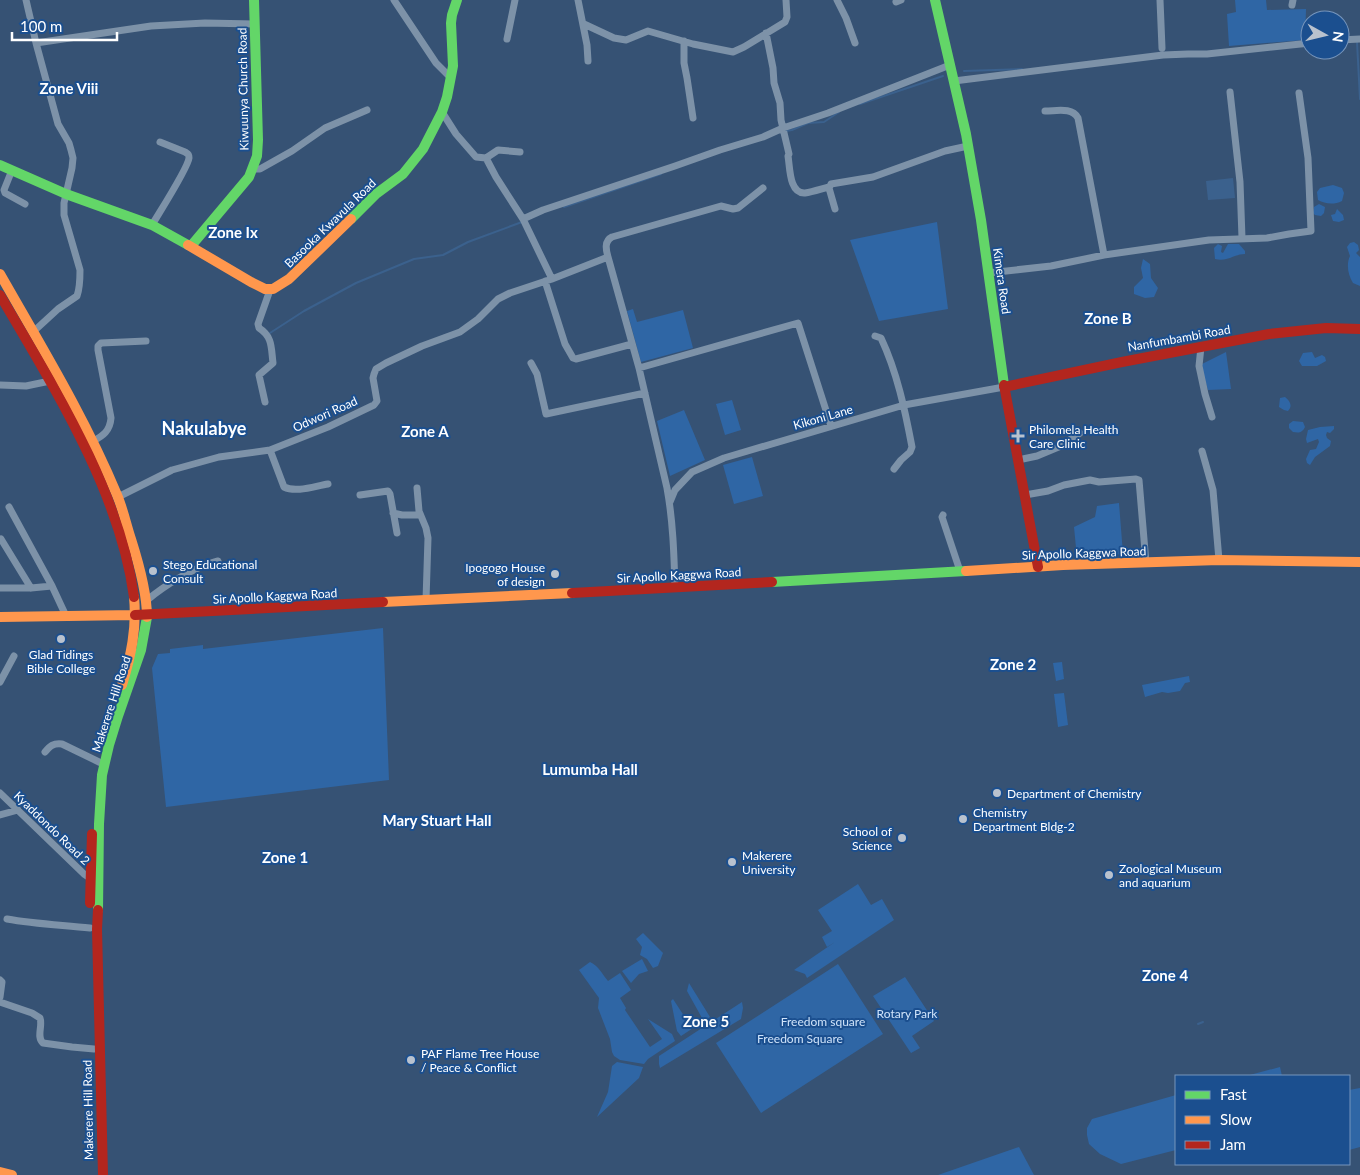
<svg xmlns="http://www.w3.org/2000/svg" width="1360" height="1175" font-family="Lato,sans-serif">
<rect width="100%" height="100%" fill="#365274"/>
<path fill="#2f66a5" d="M1235 0H1266L1267 10 1306 9 1305 40 1229 46 1227 14 1236 12Z
M1333 185 1342 188 1344 193 1342 201C1334 205 1325 204 1318 200L1317 192 1320 188Z
M1319 204 1325 207 1324 213 1321 216 1315 215 1313 213 1314 207Z
M1337 209 1343 215 1344 220 1339 222 1333 221 1331 215 1335 214Z
M937 222 948 309 879 321 850 240Z
M1354 242 1358 245 1359 250 1356 253 1360 257V286L1353 283C1348 275 1346 264 1350 256L1347 247 1350 243Z
M1218 244 1222 246 1221 252 1223 253 1228 244H1239L1245 251V254C1234 254 1228 262 1215 259L1214 248Z
M1143 259 1150 264 1151 278 1158 288 1154 297 1145 298 1134 294V287L1143 278 1141 268Z
M633 309 637 322 683 310 693 348 641 362 627 311Z
M1226 352 1231 389 1208 390 1200 365Z
M1312 352 1315 358 1322 355 1325 357 1326 361 1317 366H1302L1299 361 1303 353Z
M1285 397C1290 401 1293 406 1288 411L1284 410 1279 407 1280 398Z
M732 400 741 430 725 435 716 404Z
M684 410 705 460 670 476 657 421Z
M1293 421 1303 422 1305 427C1302 433 1299 433 1293 432L1289 428V424Z
M1334 426V429L1330 433 1327 432 1326 435 1327 438 1331 441 1330 446 1315 457 1310 465 1307 463 1306 459 1310 450 1316 449 1319 442 1318 439 1307 443 1306 439 1308 430 1320 427Z
M752 457 763 496 734 504 723 465Z
M1119 503 1123 554 1077 558 1074 527 1095 517 1097 506Z
M383 628 389 780 166 807 152 668 158 654 170 653V649L203 645V649Z
M1062 662 1064 679 1056 681 1053 663Z
M1189 676 1190 682 1185 683 1180 691 1168 693 1162 692 1145 697 1142 685Z
M1064 693 1068 725 1058 727 1054 694Z
M858 884 871 905 882 899 894 920 807 978 805 974 794 970 835 942 827 947 822 937 832 931 818 910Z
M643 933 663 953 658 966 653 968 647 959 640 955 642 947 636 939Z
M642 959 648 971 639 974 631 983 622 971Z
M590 962C599 966 602 974 608 981L620 973 631 990 620 998 626 1008 625 1010 650 1047 662 1039 648 1019 672 1034 675 1041 648 1059 644 1064 620 1060 614 1056 612 1052 610 1039 598 1008 599 998 579 970Z
M838 964 883 1034 761 1113 716 1043Z
M905 977 934 1021 912 1036 920 1048 911 1053 873 996Z
M689 983 710 1017 681 1036 677 1031 671 1001 673 999 690 1025 702 1018 687 991Z
M742 1002 743 1008 741 1019 660 1068 659 1064V1056Z
M617 1062 643 1067 639 1078 597 1117 608 1092 612 1066Z
M1280 1067 1282 1076H1246Z
M1360 1088V1147L1349 1150V1090Z
M1176 1095V1150L1121 1164 1100 1154 1089 1144 1087 1135V1128L1092 1119Z
M1019 1147 1034 1175H938Z"/>
<path fill="#3b618d" d="M1233 178 1235 198 1208 200 1206 181Z"/>
<g fill="none" stroke-linecap="round" stroke-linejoin="round">
<path stroke="#3b618d" stroke-width="2" d="M1357 42 1360 99
M964 71 1022 69
M860 104 943 76
M786 131 792 130 808 123 824 122 839 112
M564 207 661 174
M270 333 304 311 356 283 414 259 443 255 468 242 522 222
M1198 1024 1203 1022"/>
<path stroke="#7d92a8" stroke-width="7" d="M26 0 36 43 58 124 69 143 71 150 73 158 72 168 64 203V215L80 270C80 279 80 288 77 296L58 309 33 332
M394 0 436 63 451 78
M578 0 587 45 588 61
M837 0 846 18 855 43
M1160 0 1162 48
M896 2 901 0
M1292 5 1293 0
M584 24 614 38 626 40 648 31 693 44 733 52 744 47 785 22 787 17 786 0
M766 33 773 68 774 83 780 103 781 120 789 154 788 156C790 167 789 194 805 193 813 192 821 189 829 187
M507 39 515 0
M1340 40 1360 39
M684 41V63L687 78 693 118
M36 43 151 26 205 23 255 24
M954 81 1163 55 1188 54H1207L1310 43
M1230 92 1240 182 1242 238
M1045 111C1057 111 1072 107 1078 118L1104 255
M442 112 456 134 476 157 486 158 498 150 520 152
M486 158 496 177 523 219 552 279
M253 169H260L292 151 325 128 367 110
M12 170 4 190 5 193 25 204
M835 209 829 188 831 184 873 177 945 151 968 146
M523 219 543 210 675 166 720 150 763 137 783 128 828 113 950 65
M152 225C159 213 188 168 189 158 189 154 188 154 185 152L160 142
M988 273 1051 266 1104 255 1209 240 1267 238 1289 234 1311 231 1308 158 1299 93
M545 281 565 344 573 358 576 359 632 344
M875 336 881 338C897 372 905 410 912 447L910 452 901 460 894 469
M1201 347 1199 366 1205 394 1212 417
M531 363 537 374 546 414 645 393
M639 368 798 323 831 426
M0 385 26 386 50 381
M265 402 259 375 273 363C271 348 273 337 259 328L258 324 270 290
M93 441C103 436 110 431 111 418L98 350V346L101 343 146 341
M270 450 284 487C296 493 315 486 328 484
M1202 451 1213 490 1219 560
M1018 460 1037 456 1061 446 1080 433
M417 488 419 511 426 528 428 538 426 600
M360 495 388 491 390 494 397 533
M1025 495 1048 491 1064 485 1090 480 1099 482 1136 479 1139 480 1146 563
M118 497 172 470 219 457 270 450 328 427 374 405 377 401 373 378 374 374 376 369 386 363 422 346 460 332 478 319 498 299 510 293 552 279 608 257
M670 502 675 490 692 472 724 458 904 405 1004 387
M9 507 52 586 66 616
M393 513 402 515H420
M943 515 942 517 960 571
M0 540 1 539 31 588
M0 588H31L52 586
M675 588C674 554 673 521 667 488L639 368 608 257C606 250 604 241 612 237L721 206 733 209 738 208 763 188
M146 601C165 585 194 567 218 561
M0 682 14 656
M45 752C50 746 53 743 62 744L99 762
M0 793 84 874 90 878
M0 815 18 810
M7 919C35 924 62 925 90 928
M0 980 2 982 0 997
M0 1002 32 1013 40 1018C43 1026 36 1037 43 1043L72 1047 94 1049"/>
<path stroke="#63d668" stroke-width="10" d="M935 0 966 134 981 220 1004 385
M0 165 66 194 152 225 188 245
M351 219 376 194 403 174 423 149 442 112 447 97 453 66 451 23 452 15 457 0
M191 246 249 177 257 156 258 140 254 0
M772 582 966 571
M98 910 99 824 102 775 109 745 118 716 141 650 147 617"/>
<path stroke="#ff974d" stroke-width="10" d="M188 245 251 282 265 289H273L289 279 351 219
M0 274C41 346 85 418 117 495 123 509 126 524 131 539 138 561 147 593 147 617
M966 571 1063 565 1219 560 1360 562
M383 602 572 593
M0 617 135 615
M122 685C131 656 137 628 134 597
M0 1172 12 1175"/>
<path stroke="#b3261e" stroke-width="10" d="M0 295C53 386 120 491 134 597
M1004 385 1038 567
M1004 387 1122 362 1269 334 1326 328 1360 329
M572 593 772 582
M135 615 383 602
M90 903 92 834
M98 910 97 929 103 1175"/>
</g>
<g fill="#b9c2ce" stroke="#1b4f8f" stroke-width="2">
<path d="M1015.5 428.5h5v5h5v5h-5v5h-5v-5h-5v-5h5z"/>
<circle cx="153" cy="571" r="5"/>
<circle cx="555" cy="574" r="5"/>
<circle cx="61" cy="639" r="5"/>
<circle cx="997" cy="793" r="5"/>
<circle cx="963" cy="819" r="5"/>
<circle cx="902" cy="838" r="5"/>
<circle cx="732" cy="862" r="5"/>
<circle cx="1109" cy="875" r="5"/>
<circle cx="411" cy="1060" r="5"/>
</g>
<g text-anchor="middle" dominant-baseline="central" stroke-width="4" stroke-linejoin="round" paint-order="stroke">
<g font-size="12" fill="#fff" stroke="#1b4f8f">
<text transform="translate(243 89) rotate(-91)">Kiwuunya Church Road</text>
<text transform="translate(330 223) rotate(-44)">Basooka Kwavula Road</text>
<text transform="translate(1002 281) rotate(82)">Kimera Road</text>
<text transform="translate(1179 338) rotate(-10)">Nanfumbambi Road</text>
<text transform="translate(325 414) rotate(-24)">Odwori Road</text>
<text transform="translate(823 417) rotate(-16)">Kikoni Lane</text>
<text transform="translate(1084 553) rotate(-2)">Sir Apollo Kaggwa Road</text>
<text transform="translate(679 575) rotate(-3)">Sir Apollo Kaggwa Road</text>
<text transform="translate(275 596) rotate(-3)">Sir Apollo Kaggwa Road</text>
<text transform="translate(111 704) rotate(-72)">Makerere Hill Road</text>
<text transform="translate(52 828) rotate(44)">Kyaddondo Road 2</text>
<text transform="translate(88 1110) rotate(-91)">Makerere Hill Road</text>
</g>
<g font-size="12" fill="#fff" stroke="#1b4f8f" text-anchor="start">
<text x="1029" y="429">Philomela Health<tspan x="1029" dy="14">Care Clinic</tspan></text>
<text x="163" y="564">Stego Educational<tspan x="163" dy="14">Consult</tspan></text>
<text x="545" y="567" text-anchor="end">Ipogogo House<tspan x="545" dy="14">of design</tspan></text>
<text x="61" y="654" text-anchor="middle">Glad Tidings<tspan x="61" dy="14">Bible College</tspan></text>
<text x="1007" y="793">Department of Chemistry</text>
<text x="973" y="812">Chemistry<tspan x="973" dy="14">Department Bldg-2</tspan></text>
<text x="892" y="831" text-anchor="end">School of<tspan x="892" dy="14">Science</tspan></text>
<text x="742" y="855">Makerere<tspan x="742" dy="14">University</tspan></text>
<text x="1119" y="868">Zoological Museum<tspan x="1119" dy="14">and aquarium</tspan></text>
<text x="421" y="1053">PAF Flame Tree House<tspan x="421" dy="14">/ Peace &amp; Conflict</tspan></text>
</g>
<g font-size="12" fill="#cfe3fa" stroke="#1b4f8f">
<text x="907" y="1013">Rotary Park</text>
<text x="823" y="1021">Freedom square</text>
<text x="800" y="1038">Freedom Square</text>
</g>
<g font-size="15" font-weight="bold" fill="#fff" stroke="#1b4f8f">
<text x="69" y="88">Zone Viii</text>
<text x="233" y="232">Zone Ix</text>
<text x="1108" y="318">Zone B</text>
<text x="425" y="431">Zone A</text>
<text x="1013" y="664">Zone 2</text>
<text x="590" y="769">Lumumba Hall</text>
<text x="437" y="820">Mary Stuart Hall</text>
<text x="285" y="857">Zone 1</text>
<text x="1165" y="975">Zone 4</text>
<text x="706" y="1021">Zone 5</text>
</g>
<g font-size="18" font-weight="bold" fill="#fff" stroke="#1b4f8f">
<text x="204" y="428">Nakulabye</text>
</g>
</g>
<rect x="1175" y="1075" width="175" height="90" fill="#1b4f8f" stroke="#7695bc"/>
<rect x="1185" y="1091" width="25" height="8" fill="#63d668" stroke="#7695bc"/>
<text x="1220" y="1100" font-size="15" fill="#ffffff">Fast</text>
<rect x="1185" y="1116" width="25" height="8" fill="#ff974d" stroke="#7695bc"/>
<text x="1220" y="1125" font-size="15" fill="#ffffff">Slow</text>
<rect x="1185" y="1141" width="25" height="8" fill="#b3261e" stroke="#7695bc"/>
<text x="1220" y="1150" font-size="15" fill="#ffffff">Jam</text>
<g transform="translate(1325 35) rotate(98)"><circle r="24" fill="#1b4f8f" stroke="#7695bc"/>
<path d="M0-4L9 19L0 12L-9 19Z" fill="#b9c2ce"/>
<text y="-8" font-size="14" font-weight="bold" text-anchor="middle" fill="#ffffff">N</text>
</g>
<path d="M12 32v8h105v-8" fill="none" stroke="#ffffff" stroke-width="2.5"/>
<text x="20" y="32" font-size="15" fill="#ffffff" stroke="#1b4f8f" stroke-width="4" paint-order="stroke">100 m</text>
</svg>
